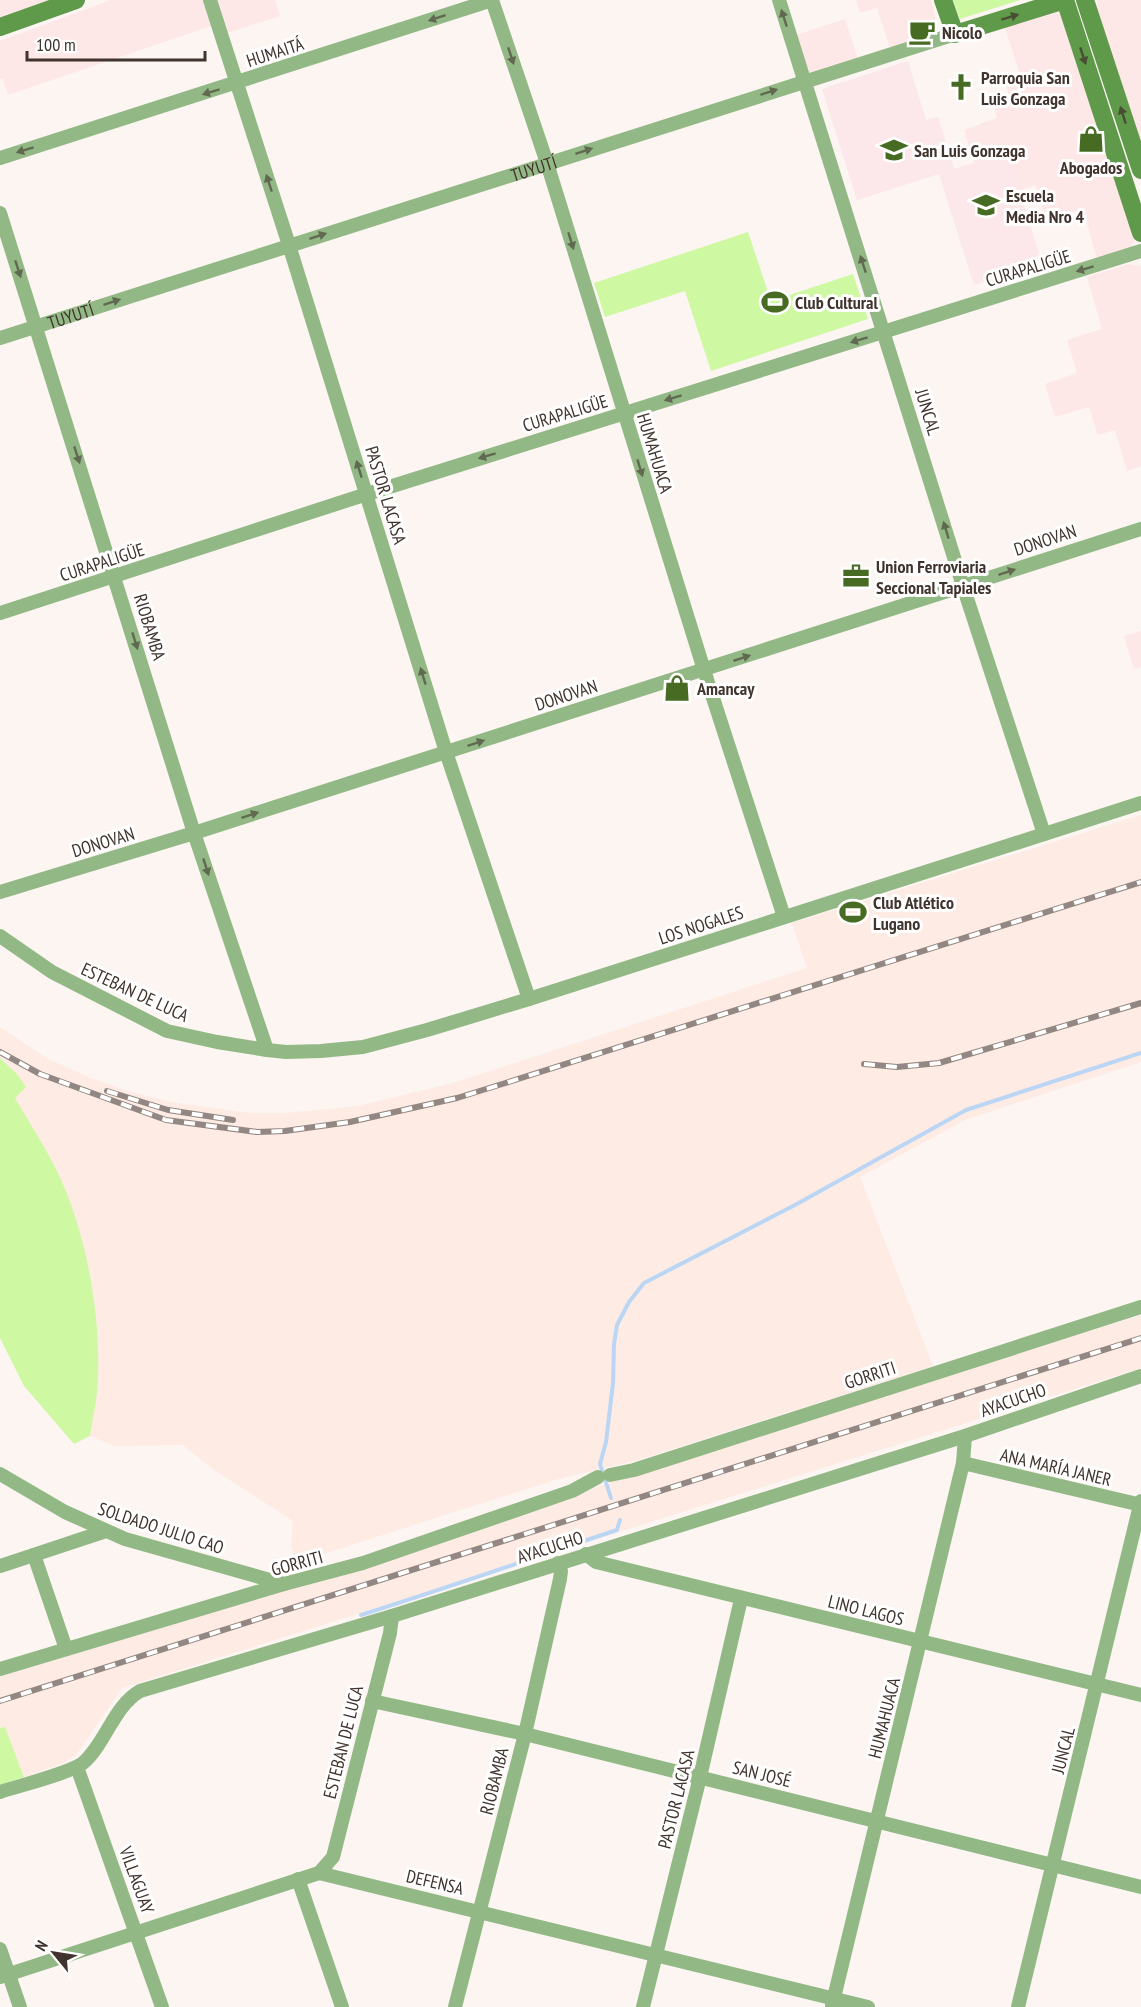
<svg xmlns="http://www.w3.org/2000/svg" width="1141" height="2007" font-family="'PT Sans Narrow',sans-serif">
<rect width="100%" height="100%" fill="#fcf5f2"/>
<path fill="#fde7e7" d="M0 0H67L0 24Z
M111 0H206L214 25 8 95 3 79H0V41Z
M216 0H275L280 16 227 33Z
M856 0H931L938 29 932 34 890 48 877 8 860 13Z
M1098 0H1141V149L1096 9Z
M1059 10 1062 13 1135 240 1131 248 1098 262 1083 209 1047 221 1035 185 1019 191 1007 153 974 163 964 130 997 118 994 105 1010 99 1005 82 1021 77 1004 25Z
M845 19 858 59 811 74 809 72 796 35Z
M1128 264 1141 266V466L1127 471 1115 430 1098 435 1089 407 1055 417 1045 384 1077 373 1067 340 1102 329 1087 277Z
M1141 631V667L1134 669 1124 636Z"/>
<path fill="#fdebe4" d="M1141 815V1062L965 1120 860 1177 933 1366 638 1460 558 1479 295 1563 291 1544 293 1521 214 1470 183 1445 115 1446 90 1436 97 1391 98 1342 94 1297 85 1253 72 1210 57 1171 15 1098 6 1063 0 1058V1027L48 1059 91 1078 131 1092 172 1102 249 1113H286L357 1106 453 1083 807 968 792 923Z
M1141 1315V1368L122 1688 76 1755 64 1763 24 1777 5 1727 0 1728V1676Z"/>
<path fill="#fce7eb" d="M908 61 926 120 938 117 954 169 1007 152 1042 263 974 285 939 174 857 200 822 89Z"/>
<path fill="#cff8a2" d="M953 0H1020L960 19Z
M748 232 771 301 853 274 868 319 711 371 685 291 605 317 594 283Z
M0 1058 18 1075 26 1087 15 1098C29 1122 44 1145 56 1169 87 1232 103 1322 97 1391 96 1406 92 1421 90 1436L74 1444 24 1386 0 1338Z
M5 1727 24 1777 0 1785V1728Z"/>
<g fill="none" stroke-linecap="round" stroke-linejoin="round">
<path stroke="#bbd6f4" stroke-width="4" d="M611 1498 600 1464 606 1442 613 1383 614 1344 617 1325 629 1302 644 1283 795 1205 966 1110 1141 1053
M361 1615C447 1588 532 1558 617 1530L620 1520"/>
<g stroke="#92b985" stroke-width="14">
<path d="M210 0 289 245 446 752 529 999"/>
<path d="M779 0 963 586 1044 834"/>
<path d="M0 158 492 0 547 163 704 670 784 917"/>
<path d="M0 213 194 833 267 1050"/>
<path id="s1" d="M0 338 955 34"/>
<path d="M0 613 367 494 1141 251"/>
<path d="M0 892 194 833 1141 529"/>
<path d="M0 936 52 972 167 1031 217 1042 267 1050 286 1052 321 1051 363 1047 427 1030 529 999 1141 803"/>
<path d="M963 1463 1141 1505"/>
<path d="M0 1474 65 1512 125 1539 284 1584"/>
<path d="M610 1475 634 1470 1141 1307"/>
<path d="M586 1554 596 1562 1141 1695"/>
<path d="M34 1555 66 1649"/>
<path d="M0 1566 106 1531"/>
<path d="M0 1669 284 1584 363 1563 572 1491 598 1477"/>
<path d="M372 1701 525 1734 1141 1887"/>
<path d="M77 1767 162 2007"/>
<path d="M0 1792C18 1786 70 1773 83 1763 106 1743 113 1707 140 1691L392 1616 965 1436 1141 1376"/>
<path d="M319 1873 333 1857 390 1633 392 1616"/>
<path d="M298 1879 342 2007"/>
<path d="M0 1949 20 2007"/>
<path d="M0 1977 319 1873 868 2007"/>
<path d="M832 2006 963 1463 965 1436"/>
<path d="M455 2007 525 1734 560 1579 561 1571 558 1563"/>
<path d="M643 2007 700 1777 741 1599"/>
<path d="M1018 2007 1141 1501"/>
</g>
<path stroke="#5f9a4b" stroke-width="18" d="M943 0 955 34 1065 0
M1065 0 1141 233
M1085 0 1141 170
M0 27 76 0"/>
<defs>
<path id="rail" d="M0 1052 40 1074 166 1120 257 1132 285 1131 350 1122 457 1098 499 1085 1141 882
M864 1064 897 1067 939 1063 1141 1003
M107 1091 168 1110 233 1120
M0 1701 1141 1338"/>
</defs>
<use href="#rail" stroke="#928782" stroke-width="6"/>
<use href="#rail" stroke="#fff" stroke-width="4" stroke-dasharray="11" stroke-linecap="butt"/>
</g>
<defs><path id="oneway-solid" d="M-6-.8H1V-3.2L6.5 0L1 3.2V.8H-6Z" transform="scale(1.5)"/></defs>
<g fill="#484d34">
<use href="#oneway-solid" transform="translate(1010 17) rotate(-17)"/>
<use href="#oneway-solid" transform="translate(1083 56) rotate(72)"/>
<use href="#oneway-solid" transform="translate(1123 115) rotate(-108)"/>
</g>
<g fill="#616950">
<use href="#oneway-solid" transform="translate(437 18) rotate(162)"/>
<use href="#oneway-solid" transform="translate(784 18) rotate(-108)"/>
<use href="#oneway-solid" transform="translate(511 56) rotate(72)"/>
<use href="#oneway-solid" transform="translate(211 92) rotate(163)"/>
<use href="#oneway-solid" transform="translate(769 92) rotate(-18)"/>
<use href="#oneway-solid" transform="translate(25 150) rotate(163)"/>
<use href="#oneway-solid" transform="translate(584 151) rotate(-18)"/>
<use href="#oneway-solid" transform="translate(269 183) rotate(-108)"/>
<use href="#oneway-solid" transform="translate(318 236) rotate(-18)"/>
<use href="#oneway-solid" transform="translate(571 241) rotate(73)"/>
<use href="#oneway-solid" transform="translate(863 264) rotate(-108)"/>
<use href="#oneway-solid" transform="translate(18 269) rotate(72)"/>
<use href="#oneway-solid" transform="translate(1085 269) rotate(163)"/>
<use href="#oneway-solid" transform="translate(112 302) rotate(-18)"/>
<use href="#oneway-solid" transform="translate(859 340) rotate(163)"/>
<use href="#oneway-solid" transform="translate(673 398) rotate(163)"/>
<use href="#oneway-solid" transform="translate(77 455) rotate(72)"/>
<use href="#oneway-solid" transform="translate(487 456) rotate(163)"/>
<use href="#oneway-solid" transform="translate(640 468) rotate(73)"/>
<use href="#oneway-solid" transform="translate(359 469) rotate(-107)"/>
<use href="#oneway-solid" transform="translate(946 530) rotate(-107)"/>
<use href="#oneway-solid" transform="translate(1007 572) rotate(-18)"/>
<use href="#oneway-solid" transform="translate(135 641) rotate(73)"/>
<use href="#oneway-solid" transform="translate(742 658) rotate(-18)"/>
<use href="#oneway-solid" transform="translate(423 676) rotate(-107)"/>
<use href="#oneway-solid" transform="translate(476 743) rotate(-18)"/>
<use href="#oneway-solid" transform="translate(250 815) rotate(-18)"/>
<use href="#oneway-solid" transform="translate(206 867) rotate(72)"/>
</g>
<defs>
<symbol id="cafe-bare" viewBox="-9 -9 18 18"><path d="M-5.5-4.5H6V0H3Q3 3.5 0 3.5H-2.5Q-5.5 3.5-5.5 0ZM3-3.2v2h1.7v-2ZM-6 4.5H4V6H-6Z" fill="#486b23" stroke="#fff" stroke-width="2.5" paint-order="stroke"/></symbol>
<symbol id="church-bare" viewBox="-9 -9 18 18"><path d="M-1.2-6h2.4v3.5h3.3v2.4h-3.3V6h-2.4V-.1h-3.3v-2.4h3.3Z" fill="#486b23" stroke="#fff" stroke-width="2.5" paint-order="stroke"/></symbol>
<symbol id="shop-bare" viewBox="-9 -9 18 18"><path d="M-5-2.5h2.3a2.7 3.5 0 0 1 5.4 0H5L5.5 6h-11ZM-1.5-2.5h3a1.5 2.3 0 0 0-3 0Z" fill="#486b23" stroke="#fff" stroke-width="2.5" paint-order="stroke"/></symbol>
<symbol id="school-bare" viewBox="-9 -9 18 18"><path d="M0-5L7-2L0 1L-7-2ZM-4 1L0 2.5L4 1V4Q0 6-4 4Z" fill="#486b23" stroke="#fff" stroke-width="2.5" paint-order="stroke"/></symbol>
<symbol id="stadium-bare" viewBox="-9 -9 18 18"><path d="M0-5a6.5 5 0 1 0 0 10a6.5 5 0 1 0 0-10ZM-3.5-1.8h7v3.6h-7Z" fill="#486b23" stroke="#fff" stroke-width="2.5" paint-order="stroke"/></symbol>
<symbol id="office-bare" viewBox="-9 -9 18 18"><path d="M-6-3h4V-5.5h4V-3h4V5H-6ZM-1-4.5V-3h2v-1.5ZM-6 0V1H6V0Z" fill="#486b23" stroke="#fff" stroke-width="2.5" paint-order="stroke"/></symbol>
</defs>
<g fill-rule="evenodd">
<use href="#cafe-bare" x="903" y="13" width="38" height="38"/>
<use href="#church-bare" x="942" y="68" width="38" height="38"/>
<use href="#shop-bare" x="1072" y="120" width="38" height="38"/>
<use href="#school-bare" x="875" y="131" width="38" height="38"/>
<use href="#school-bare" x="967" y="186" width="38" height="38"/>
<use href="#stadium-bare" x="756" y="283" width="38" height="38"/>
<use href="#office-bare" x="837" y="557" width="38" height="38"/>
<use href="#shop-bare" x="658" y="669" width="38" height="38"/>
<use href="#stadium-bare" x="834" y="893" width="38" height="38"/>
</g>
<g text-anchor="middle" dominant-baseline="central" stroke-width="6" stroke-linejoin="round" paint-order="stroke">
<g font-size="18" font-weight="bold" fill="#41332d" stroke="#fff" text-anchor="start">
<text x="942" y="32">Nicolo</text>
<text x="981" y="77">Parroquia San<tspan x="981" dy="21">Luis Gonzaga</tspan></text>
<text x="914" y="150">San Luis Gonzaga</text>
<text x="1091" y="167" text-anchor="middle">Abogados</text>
<text x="1006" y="195">Escuela<tspan x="1006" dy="21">Media Nro 4</tspan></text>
<text x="795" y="302">Club Cultural</text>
<text x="876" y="566">Union Ferroviaria<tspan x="876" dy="21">Seccional Tapiales</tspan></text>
<text x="697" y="688">Amancay</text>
<text x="873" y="902">Club Atlético<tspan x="873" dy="21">Lugano</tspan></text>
</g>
<g font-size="18" fill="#41332d" stroke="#fff">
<text transform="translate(275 52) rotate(-18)">HUMAITÁ</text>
<text stroke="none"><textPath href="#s1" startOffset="560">TUYUTÍ</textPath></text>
<text transform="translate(1028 268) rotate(-17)">CURAPALIGÜE</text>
<text stroke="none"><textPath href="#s1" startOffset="74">TUYUTÍ</textPath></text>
<text transform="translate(928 412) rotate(73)">JUNCAL</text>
<text transform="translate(565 413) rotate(-17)">CURAPALIGÜE</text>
<text transform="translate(655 453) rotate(73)">HUMAHUACA</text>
<text transform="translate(386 495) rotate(73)">PASTOR LACASA</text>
<text transform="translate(1045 540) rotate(-18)">DONOVAN</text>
<text transform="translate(102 562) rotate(-18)">CURAPALIGÜE</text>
<text transform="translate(150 627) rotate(73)">RIOBAMBA</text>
<text transform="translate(566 695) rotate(-18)">DONOVAN</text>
<text transform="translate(103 842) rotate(-17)">DONOVAN</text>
<text transform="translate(701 925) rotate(-18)">LOS NOGALES</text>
<text transform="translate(135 992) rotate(25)">ESTEBAN DE LUCA</text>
<text transform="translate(870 1375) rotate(-18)">GORRITI</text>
<text transform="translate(1013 1400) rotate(-19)">AYACUCHO</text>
<text transform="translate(1056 1467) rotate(13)">ANA MARÍA JANER</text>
<text transform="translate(161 1528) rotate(18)">SOLDADO JULIO CAO</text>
<text transform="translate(550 1547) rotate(-18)">AYACUCHO</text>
<text transform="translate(297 1563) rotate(-15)">GORRITI</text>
<text transform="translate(866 1610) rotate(14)">LINO LAGOS</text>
<text transform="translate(884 1718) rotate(-76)">HUMAHUACA</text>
<text transform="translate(343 1742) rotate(-76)">ESTEBAN DE LUCA</text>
<text transform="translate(1063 1750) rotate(-76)">JUNCAL</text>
<text transform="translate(762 1774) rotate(14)">SAN JOSÉ</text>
<text transform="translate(494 1781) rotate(-76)">RIOBAMBA</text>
<text transform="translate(676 1799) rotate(-76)">PASTOR LACASA</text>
<text transform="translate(137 1880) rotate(70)">VILLAGUAY</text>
<text transform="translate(435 1882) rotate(13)">DEFENSA</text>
</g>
</g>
<g transform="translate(54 1953) rotate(300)" stroke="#ffffff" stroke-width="4.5" paint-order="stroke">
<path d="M0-4.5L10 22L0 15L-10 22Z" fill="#41332d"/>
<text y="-9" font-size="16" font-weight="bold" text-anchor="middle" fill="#41332d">N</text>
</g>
<path d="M27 51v9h178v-9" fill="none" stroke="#41332d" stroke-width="3"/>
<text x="36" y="51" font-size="18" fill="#41332d" stroke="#ffffff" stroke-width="4.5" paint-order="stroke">100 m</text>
</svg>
